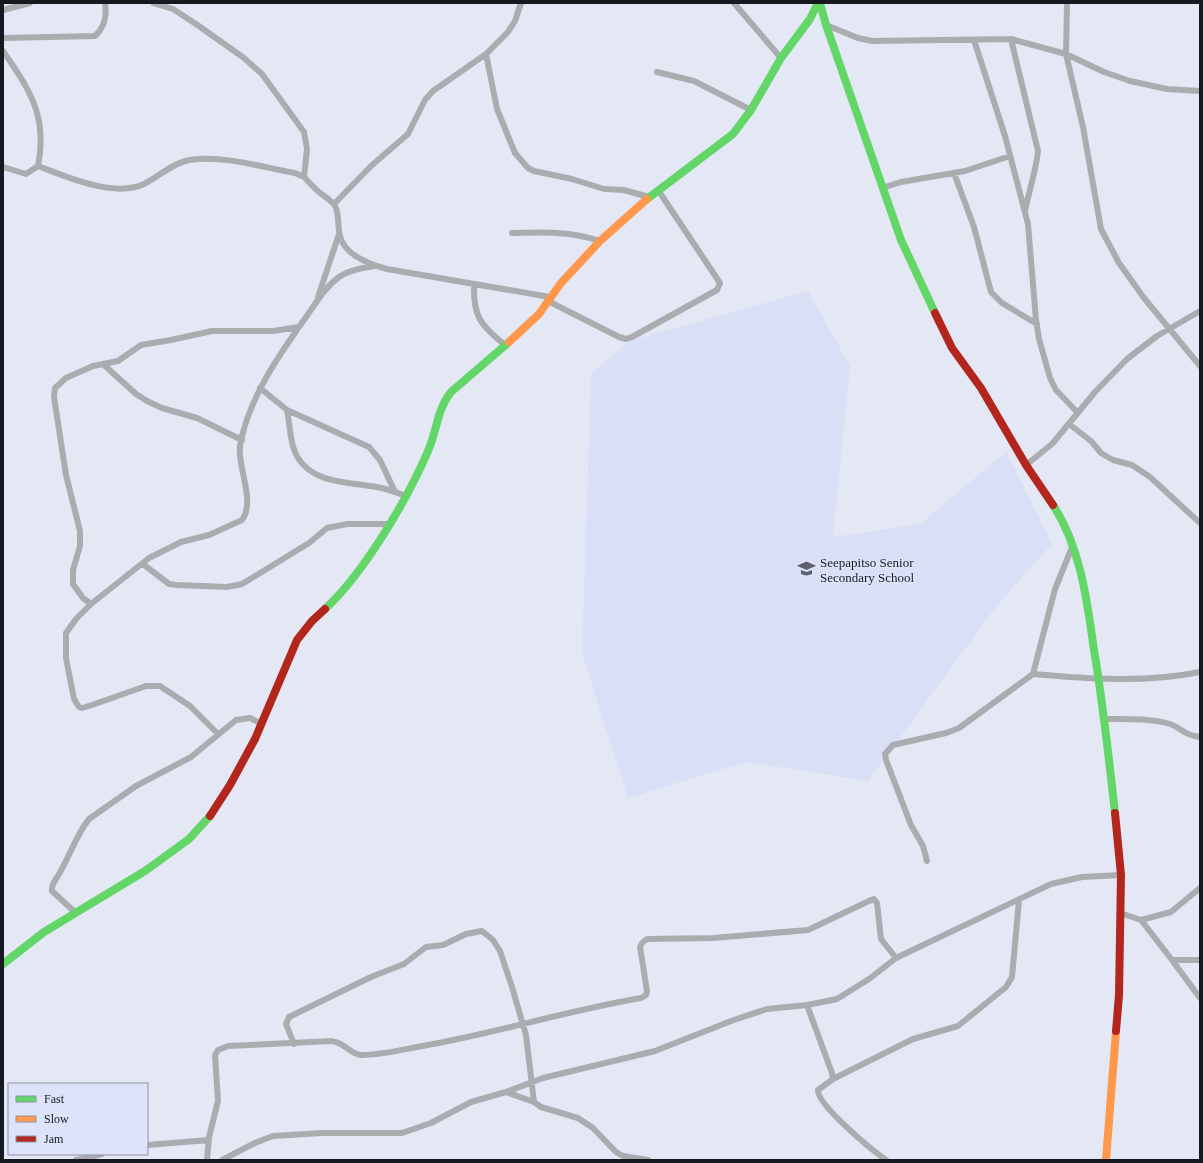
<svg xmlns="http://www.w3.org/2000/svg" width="1203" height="1163" font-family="'Times New Roman',serif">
<rect width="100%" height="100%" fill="#e3e8f4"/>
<path fill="#d9e0f5" d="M808 291 850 366 833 537 920 524 1006 452 1052 544 995 608 868 781 746 762 628 798 582 654 591 374 629 341Z"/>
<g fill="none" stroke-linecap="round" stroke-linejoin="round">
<path stroke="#aaacb0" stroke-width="6" d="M153 3 173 9 196 24 244 58 262 74 304 132 307 149 304 177C309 182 314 188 319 192 324 196 330 200 334 204 339 211 338 223 339 231 341 254 368 264 387 269L550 297
M734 3 781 58
M1067 3 1066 54 1083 127 1101 229 1119 263 1144 298 1200 366
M3 10 30 3
M826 25 858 38 872 41 1011 39 1066 54 1104 72 1130 81 1167 89 1200 91
M3 38 95 36C105 27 107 15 105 3
M1011 39 1038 151C1036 171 1029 191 1025 211
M974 40 1005 136 1028 224 1036 320 1039 339 1050 378 1056 390 1078 413
M3 51C30 90 48 117 38 166L26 174 3 167
M486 54 497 109 515 153 528 168 534 171 572 179 604 189 624 190 649 197
M657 72 694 81 751 110
M38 166C67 177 114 198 144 184 158 177 173 163 189 160 224 155 261 167 295 173L304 177
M954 173 974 227 991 292 1002 303 1037 324
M882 188 901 182 965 171 1010 156
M334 204 371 166 408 134 425 100 433 91 486 54 508 32 515 21 521 3
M512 233C543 232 571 231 600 241
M474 284C473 316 480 325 505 345
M318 297 339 234
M548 301 619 337 626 339 632 337 717 290 720 283 658 190
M104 365 136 394 147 401 162 408 197 418 242 440
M260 388 287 410 369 447 380 460 395 492
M287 410C290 425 290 445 298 458 314 484 350 482 377 487 387 489 396 492 406 496
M1069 424 1091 441 1101 453 1113 460 1132 465 1150 477 1200 523
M1026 465 1052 444 1095 392 1127 359 1157 336 1200 311
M1073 545 1055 589 1033 674C1088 679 1146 683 1200 672
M143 564 169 584 177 585 227 587 242 584 309 543 327 528 347 524H390
M91 604 83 598 73 584V570L80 546V531L66 475 54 397 55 388 66 378 93 366 118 361 141 345 171 340 212 331H273L299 327
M1105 719C1125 719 1150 718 1170 724 1182 728 1183 735 1200 737
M218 734 190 706 160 686H146L92 705 82 708 79 707 74 699 66 658V633L76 619 91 604 149 558 181 542 209 535 242 520C256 502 237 466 240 446 248 399 279 355 306 317 316 303 325 287 339 277 349 270 362 268 374 266
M927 861 923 846 911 825 886 760 885 754 893 745 946 733 959 728 1033 674
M76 913 52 891C51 884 56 880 59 874 70 856 76 835 89 819L136 786 191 757 236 720 250 718 262 724
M1120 913 1141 920 1172 960H1200
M1141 920 1171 912 1200 888
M1172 960 1200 998
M807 1005 832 1073 833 1079 818 1090C817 1105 872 1150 886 1160
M294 1044 286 1024 289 1017 371 977 404 964 426 947 443 945 466 934 482 931 493 940 500 951 512 987 526 1035 534 1102
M833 1079 913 1039 958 1026 1006 987 1012 977 1019 900
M506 1092 543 1078 655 1051 731 1021 767 1009 807 1005 837 999 869 979 896 958 1051 884 1082 877 1121 875
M147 1145 209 1140
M76 1160 102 1154
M207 1160 209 1137 218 1101 215 1055 218 1050 228 1046 331 1041C347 1043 349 1054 361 1055 385 1055 409 1048 433 1044 503 1031 570 1010 641 998L646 995 647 991 640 947 642 943 647 939 713 938 808 930 871 900 874 899 877 903 881 939 896 958
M222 1160 255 1143 273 1136 322 1133H402L431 1123 471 1102 506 1092 534 1102 541 1107 578 1118 593 1128 616 1152 623 1156 648 1160"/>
<path stroke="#63d668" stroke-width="8" d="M820 3 826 25 901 240 935 313
M647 199 733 134 751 110 781 58 810 19 818 3
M1053 505C1081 548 1087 601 1094 650 1103 704 1109 758 1115 813
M325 609C364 573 407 500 428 451 437 431 437 409 451 392L509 342
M3 964 44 932 145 871 189 839 210 816"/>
<path stroke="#ff974d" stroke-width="8" d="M509 342 539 314 561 283 600 241 647 199
M1106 1160 1116 1031"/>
<path stroke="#b3261e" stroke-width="8" d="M935 313 952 348 981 388 1026 465 1053 505
M1115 813 1121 875 1119 995 1116 1031
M210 816 230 785 255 739 297 640 312 621 325 609"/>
</g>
<defs>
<symbol id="school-bare" viewBox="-9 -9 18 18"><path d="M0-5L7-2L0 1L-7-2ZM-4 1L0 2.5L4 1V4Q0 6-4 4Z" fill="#5e616b" stroke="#dde4fa" stroke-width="2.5" paint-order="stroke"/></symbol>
</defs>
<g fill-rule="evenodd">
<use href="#school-bare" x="794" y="556" width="25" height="25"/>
</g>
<g text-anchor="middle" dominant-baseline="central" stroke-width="3" stroke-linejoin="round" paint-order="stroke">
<g font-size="13" fill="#171921" stroke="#dde4fa" text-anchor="start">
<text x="820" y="562">Seepapitso Senior<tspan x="820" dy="15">Secondary School</tspan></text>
</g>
</g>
<rect width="1203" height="1163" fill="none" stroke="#171921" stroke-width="8"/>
<rect x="8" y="1083" width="140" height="72" fill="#dde4fa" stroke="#8e93a3"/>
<rect x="16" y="1096" width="20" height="6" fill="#63d668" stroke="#8e93a3"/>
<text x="44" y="1103" font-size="12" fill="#171921">Fast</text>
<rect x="16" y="1116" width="20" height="6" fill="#ff974d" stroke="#8e93a3"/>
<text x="44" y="1123" font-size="12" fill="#171921">Slow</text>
<rect x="16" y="1136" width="20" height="6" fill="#b3261e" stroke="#8e93a3"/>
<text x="44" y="1143" font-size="12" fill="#171921">Jam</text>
</svg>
